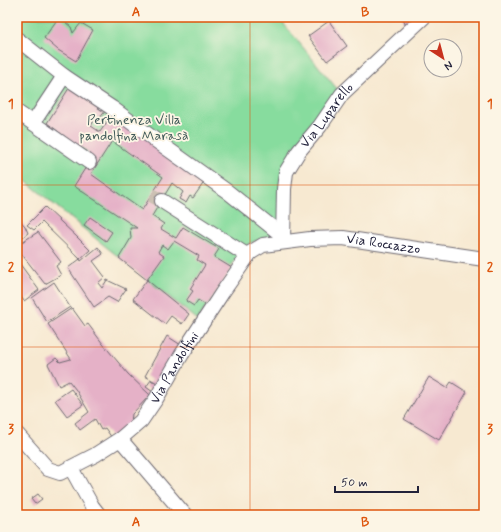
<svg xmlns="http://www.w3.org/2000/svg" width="501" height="532" font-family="Mynerve,sans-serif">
<rect width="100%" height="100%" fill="#fcf5e5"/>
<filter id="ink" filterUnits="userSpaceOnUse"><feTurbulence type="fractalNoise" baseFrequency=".025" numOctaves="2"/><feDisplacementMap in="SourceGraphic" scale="8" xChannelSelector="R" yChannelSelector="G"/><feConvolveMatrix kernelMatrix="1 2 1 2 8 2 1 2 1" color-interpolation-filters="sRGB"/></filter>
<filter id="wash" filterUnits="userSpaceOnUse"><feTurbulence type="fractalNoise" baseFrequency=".012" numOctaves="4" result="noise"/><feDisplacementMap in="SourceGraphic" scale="16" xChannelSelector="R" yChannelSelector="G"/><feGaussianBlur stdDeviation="0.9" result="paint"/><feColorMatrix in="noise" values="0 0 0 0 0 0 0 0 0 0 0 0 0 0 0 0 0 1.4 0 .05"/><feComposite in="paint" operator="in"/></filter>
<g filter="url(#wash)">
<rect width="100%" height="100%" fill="#f7e9d1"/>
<path fill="#87dc9e" stroke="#547f6c" d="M17 17H278L338 90 296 146 279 226 271 236 250 243 240 252 198 320 100 242 17 174Z"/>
<g id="blocks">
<path fill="#e5b1c7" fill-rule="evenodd" d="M59 17 71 27 73 33 81 23 93 30 76 61 58 50 44 38Z
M402 17H410L413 24 406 26Z
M329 21 347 46 327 61 308 36Z
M71 85 107 109 99 119 96 117 91 126 100 132 113 113 205 181 193 198 190 196 186 203 179 199 183 192 172 183 152 216 164 224 161 229 176 238 183 227 219 249 214 257 232 268 207 306 198 300 194 306 186 301 193 291 190 289 205 265 197 260 199 256 174 241 168 249 162 245 158 252 164 256 147 280 119 258 131 238 130 228H137L74 186 91 159 86 155 88 152 71 141 47 123ZM112 141 163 177 142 210 91 174Z
M45 207 77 237 90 250 80 259 42 222 34 230 27 225Z
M17 217 25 226 28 233 23 237 19 232 17 234Z
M90 217 112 232 106 241 84 225Z
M38 232 61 262 56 266 61 275 45 284 17 248V245Z
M98 247 103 254 93 261 105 277 98 283 102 288 107 280 126 289 117 302 108 297 94 307 68 268 80 259 81 261Z
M17 260 39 290 24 301 17 291Z
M147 280 189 314 182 324 171 316 165 324 133 299Z
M54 282 70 307 47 322 32 298Z
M72 308 85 326 88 324 103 344 128 374 150 395 132 414 131 422 112 438 105 428 101 430 95 419 80 430 75 423 89 412 76 390 69 381 59 386 48 364 56 358 60 362 71 359 48 324Z
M167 336 181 345 159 384 145 376Z
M429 377 447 388 451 382 467 392 439 440 404 419Z
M151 380 158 385 153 392 146 387Z
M71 389 83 405 67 416 55 400Z
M38 494 42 499 35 504 31 499Z"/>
</g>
</g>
<g filter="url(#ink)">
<use href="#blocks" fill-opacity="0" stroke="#6d6870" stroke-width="1"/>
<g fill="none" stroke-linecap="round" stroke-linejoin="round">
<path stroke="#ccc1b3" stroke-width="14" stroke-dasharray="14 7" stroke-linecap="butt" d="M151 195 162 201"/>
<defs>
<g id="minor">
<path d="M17 39 64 76"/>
<path d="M17 112 89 162"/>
<path d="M33 123 64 76 112 108 158 142 228 192 283 236"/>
<path d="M162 201 248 256"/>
<path id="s1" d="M283 242 284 189 286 172 299 151 320 126 342 94 424 17"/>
<path id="s2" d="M17 434 48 469 60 473 95 455 120 439 141 421 156 399 182 354 222 293 250 253 263 245 310 239 343 238 484 259"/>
<path d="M120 439 185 515"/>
<path d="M71 468 92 506 99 515"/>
</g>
</defs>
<use href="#minor" stroke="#6d6870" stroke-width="16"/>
<use href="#minor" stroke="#fff" stroke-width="14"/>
</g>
</g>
<path fill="none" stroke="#de560e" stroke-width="1" stroke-opacity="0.55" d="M250 17V515M17 185H484M17 347H484"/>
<g text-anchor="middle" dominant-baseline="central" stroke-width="3.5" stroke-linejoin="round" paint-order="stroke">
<g font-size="14" fill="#22223b" stroke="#fcf5e5">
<text stroke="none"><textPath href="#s1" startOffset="140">Via Luparello</textPath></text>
<text stroke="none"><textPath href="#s2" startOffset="493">Via Roccazzo</textPath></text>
<text stroke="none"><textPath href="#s2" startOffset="219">Via Pandolfini</textPath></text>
</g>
<g font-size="14" fill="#405a59" stroke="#fcf5e5">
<text x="134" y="120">Pertinenza Villa<tspan x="134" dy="16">pandolfina Marasà</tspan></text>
</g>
</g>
<rect width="501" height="532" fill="none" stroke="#fcf5e5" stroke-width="44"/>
<g transform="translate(443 58) rotate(144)"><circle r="19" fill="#fcf5e5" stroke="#a5a1a1"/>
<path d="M0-3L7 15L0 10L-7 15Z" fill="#c8321e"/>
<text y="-6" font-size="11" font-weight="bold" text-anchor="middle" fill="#22223b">N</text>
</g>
<path d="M335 486v6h83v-6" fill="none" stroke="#22223b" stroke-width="2"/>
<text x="341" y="486" font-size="12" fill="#22223b" stroke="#fcf5e5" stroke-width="3" paint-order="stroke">50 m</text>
<rect x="22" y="22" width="457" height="488" fill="none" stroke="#de560e" stroke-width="1.5"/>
<g font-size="13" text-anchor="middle" font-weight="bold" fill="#de560e">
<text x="136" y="16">A</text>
<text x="365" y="16">B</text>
<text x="11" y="108">1</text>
<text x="490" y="108">1</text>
<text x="11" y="271">2</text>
<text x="490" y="271">2</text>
<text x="11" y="433">3</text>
<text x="490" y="433">3</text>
<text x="136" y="526">A</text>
<text x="365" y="526">B</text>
</g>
</svg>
